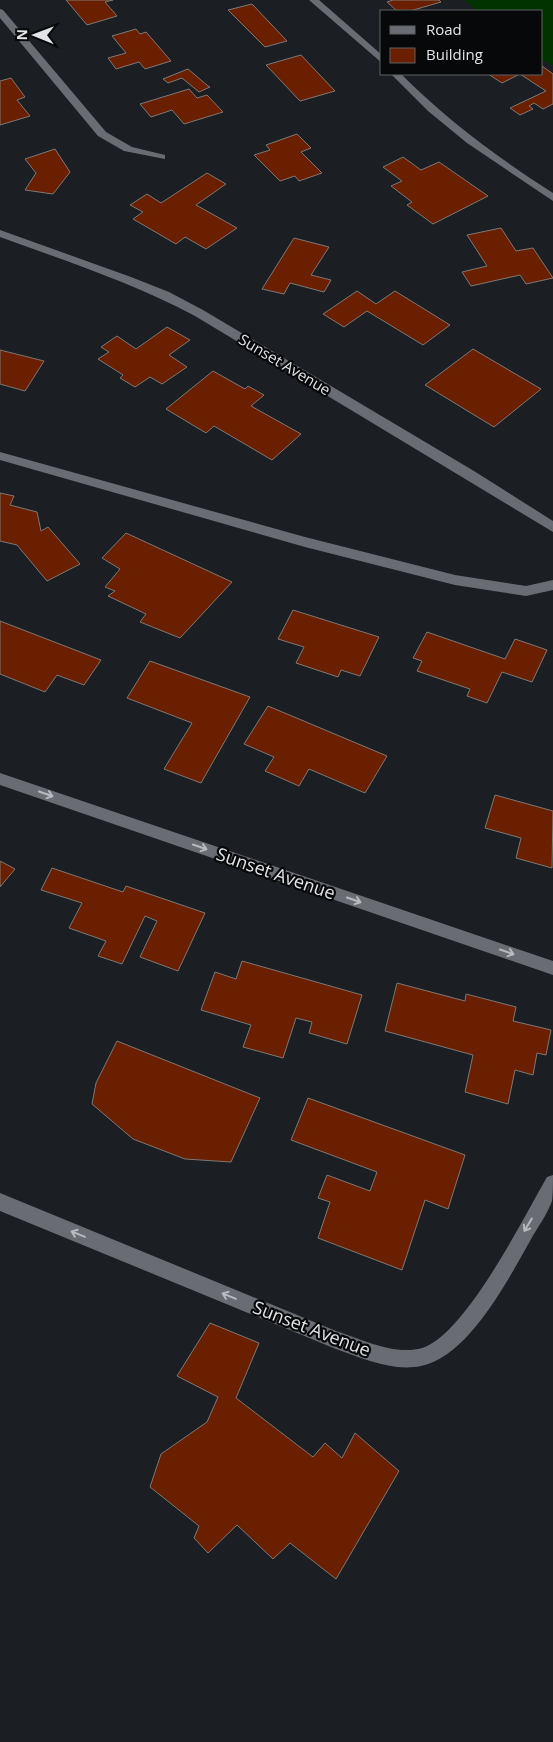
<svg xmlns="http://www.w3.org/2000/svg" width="553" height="1742" font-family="'Open Sans',sans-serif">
<rect width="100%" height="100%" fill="#1b1e22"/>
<path fill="#030" d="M464 0H553V66L542 60V11H478Z"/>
<path fill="#6a2000" stroke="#7f7875" d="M66 0H113L105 2 117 16 87 25Z
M393 0H439L441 2 410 11H397L387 2Z
M252 4 287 41 265 47 228 10Z
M136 29 140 34 146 32 171 61 145 69 139 62 116 69 108 58 126 53 112 36Z
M301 55 335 91 300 101 266 65Z
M542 66 553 74V104L543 109 534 103 529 106 533 109 520 115 510 108 546 91 520 74 502 83 488 74H542Z
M188 69 208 86 210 87 199 92 182 78 168 83 163 79Z
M11 78 25 97 17 100 30 116 0 125V81Z
M189 89 197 98 207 95 223 112 184 124 172 110 151 117 140 104Z
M297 134 311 148 301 152 322 173 299 181 295 176 280 181 254 155 270 150 266 145Z
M55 149 70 172 53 194 25 190 36 173 25 159Z
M403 157 421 170 439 162 488 196 433 224 407 205 412 202 391 186 402 181 383 167Z
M207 173 226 184 196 205 237 228 206 249 185 237 176 244 133 219 143 212 130 205 147 194 161 203Z
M501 228 516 251 533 248 553 278 526 284 520 275 471 286 462 272 487 266 467 235Z
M294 238 329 247 311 275 331 280 324 292 290 283 284 294 262 289Z
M357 291 376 304 395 291 450 325 423 345 367 311 344 327 323 314Z
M167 327 190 340 169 355 187 367 162 384 150 377 135 387 120 378 123 375 98 359 109 352 101 347 117 336 136 349Z
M473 349 541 389 494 427 425 385Z
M0 350 44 361 25 391 0 384Z
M213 371 245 389 248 386 264 395 251 406 301 434 272 460 214 426 206 433 166 409Z
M0 493 14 496 10 505 37 512 41 531 48 527 80 564 47 581 17 545 0 541Z
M126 533 232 582 180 638 140 622 146 614 108 596 115 591 105 587 120 569 102 558Z
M293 610 379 637 360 676 341 670 338 677 296 663 304 647 278 639Z
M0 621 101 660 84 685 57 675 45 692 0 674Z
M427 632 505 659 515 639 547 650 532 682 502 672 487 703 467 696 470 689 417 671 422 661 413 658Z
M150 661 250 697 201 783 164 769 192 723 127 698Z
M268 706 387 756 365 793 309 769 299 786 265 771 274 757 244 744Z
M495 795 553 811 552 868 516 858 521 838 485 828Z
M0 861 15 869 0 887Z
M52 868 123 892 126 886 205 913 178 971 140 957 157 921 145 916 122 964 98 956 106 941 69 928 82 903 41 890Z
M242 961 362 995 347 1044 309 1033 312 1022 296 1018 283 1058 243 1047 251 1025 201 1010 215 972 236 979Z
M397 983 465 1001 466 994 516 1007 513 1021 551 1030 546 1055 537 1053 533 1075 515 1070 508 1104 465 1092 473 1055 385 1031Z
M117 1041 260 1098 231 1162 185 1159 133 1139 92 1104 96 1083Z
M308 1098 465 1155 448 1209 425 1200 402 1270 318 1238 330 1202 318 1198 327 1175 370 1191 377 1172 291 1140Z
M210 1323 259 1343 236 1398 313 1457 325 1443 342 1458 355 1433 399 1471 336 1579 290 1543 273 1559 237 1525 208 1553 194 1538 199 1526 150 1487 161 1454 207 1422 218 1397 177 1376Z"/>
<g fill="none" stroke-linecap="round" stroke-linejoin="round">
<path fill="#696c72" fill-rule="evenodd" d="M309 0H319L382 55V63Z
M0 9 3 10 106 132 132 147 165 155V159L124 151 98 136 0 18Z
M391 74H401C447 120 498 158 553 193V201L467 143 428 111Z
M0 230 131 277 169 292 203 310 474 471 553 521V532L195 316C133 283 66 261 0 237Z
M0 452 305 537 455 575 526 586 553 580V590L526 596 455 585 305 547 0 460Z
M0 773 553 961V975L0 785Z
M553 1175C553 1182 553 1194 552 1201 547 1215 537 1228 530 1241 508 1280 468 1357 421 1366 392 1372 362 1358 336 1349L0 1211V1193L336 1331C361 1339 395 1356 422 1348 465 1335 524 1217 547 1177Z"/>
</g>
<defs><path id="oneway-shaft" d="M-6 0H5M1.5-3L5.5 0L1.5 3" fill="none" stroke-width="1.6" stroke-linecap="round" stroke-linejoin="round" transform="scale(1.25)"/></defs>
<g stroke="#b8babe">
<use href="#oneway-shaft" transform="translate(46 794) rotate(19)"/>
<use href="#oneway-shaft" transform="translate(200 847) rotate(19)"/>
<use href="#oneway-shaft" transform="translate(354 900) rotate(19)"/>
<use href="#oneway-shaft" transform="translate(507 952) rotate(19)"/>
<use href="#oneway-shaft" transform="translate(528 1225) rotate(121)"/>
<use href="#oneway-shaft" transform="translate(78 1234) rotate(-158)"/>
<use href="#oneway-shaft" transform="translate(229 1296) rotate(-158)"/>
</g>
<g text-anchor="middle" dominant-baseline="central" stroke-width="4.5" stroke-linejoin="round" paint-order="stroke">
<g font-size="15" fill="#e2e4e7" stroke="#07080a">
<text transform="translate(285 364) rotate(31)">Sunset Avenue</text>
</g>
<g font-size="18" fill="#e2e4e7" stroke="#07080a">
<text transform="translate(276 873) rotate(19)">Sunset Avenue</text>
<text transform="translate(312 1328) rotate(21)">Sunset Avenue</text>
</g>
</g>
<rect x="380" y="10" width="162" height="65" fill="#07080a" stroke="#5f6062"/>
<rect x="390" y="26" width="25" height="8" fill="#696c72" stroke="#5f6062"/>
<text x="426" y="35" font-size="15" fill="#e2e4e7">Road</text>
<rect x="390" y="48" width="25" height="15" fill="#6a2000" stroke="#5f6062"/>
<text x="426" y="60" font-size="15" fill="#e2e4e7">Building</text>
<g transform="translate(35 35) rotate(271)" stroke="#07080a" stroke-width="4" paint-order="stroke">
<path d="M0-4L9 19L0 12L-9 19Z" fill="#e2e4e7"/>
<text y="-8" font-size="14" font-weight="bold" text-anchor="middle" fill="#e2e4e7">N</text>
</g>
</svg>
